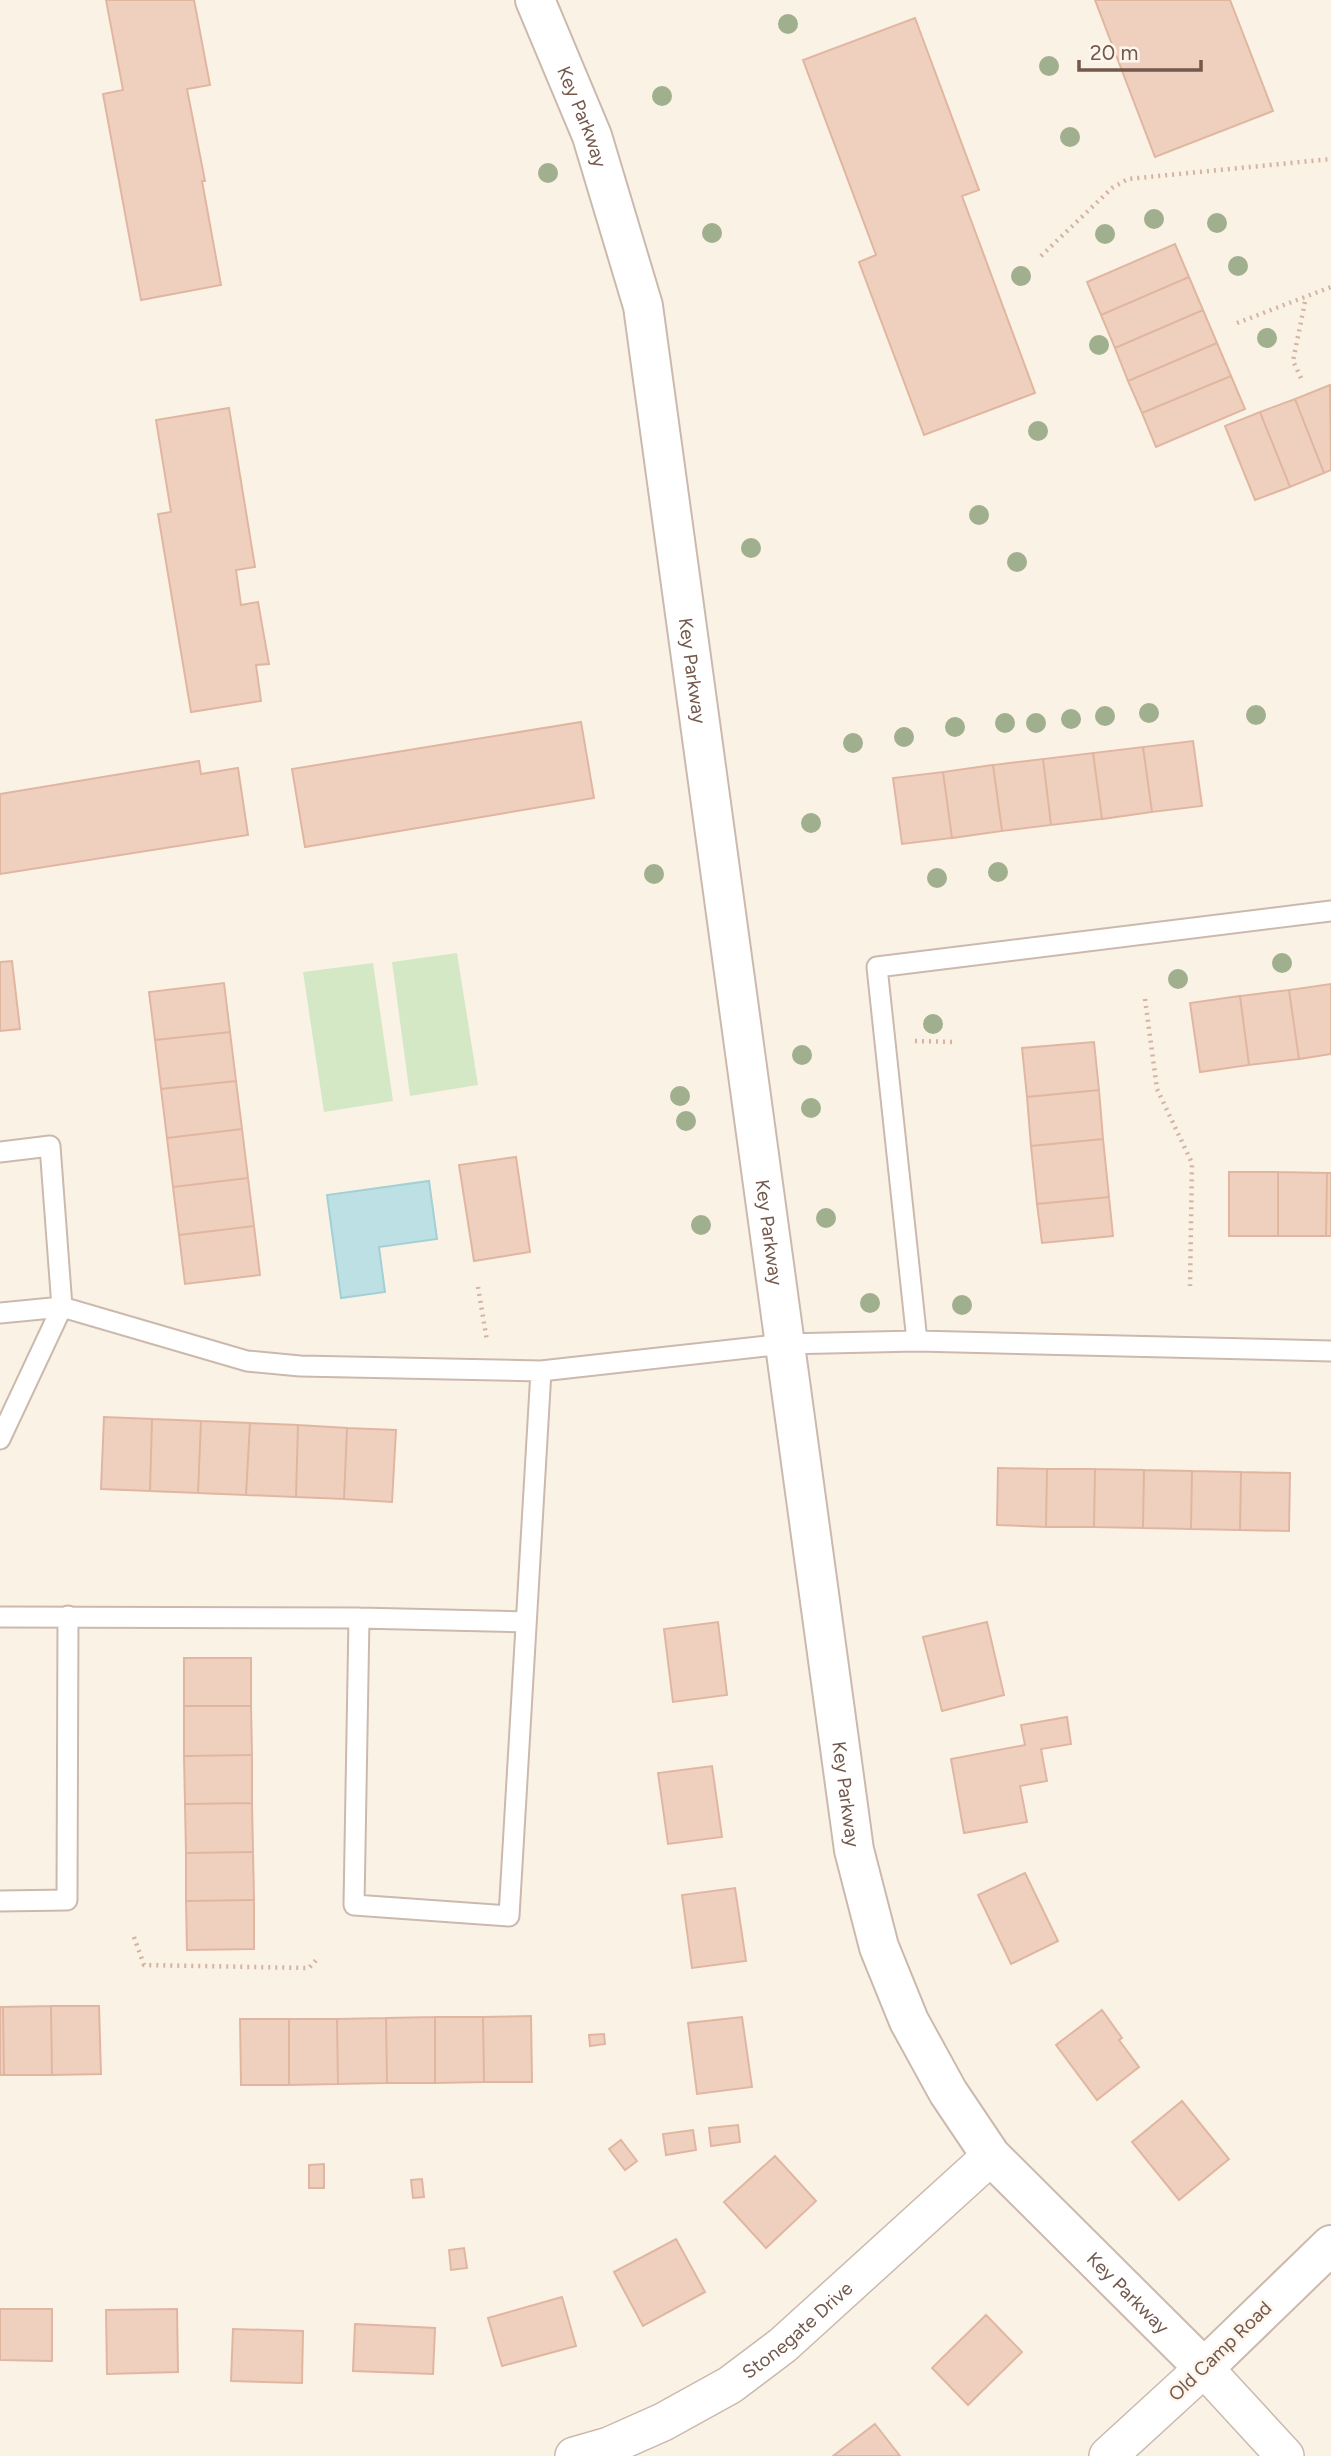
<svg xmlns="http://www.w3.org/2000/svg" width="1331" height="2456" font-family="Figtree,sans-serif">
<rect width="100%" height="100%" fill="#fbf2e6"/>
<path fill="#d5e8c5" d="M457 953 478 1085 410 1096 392 962Z
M373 963 393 1101 324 1112 303 972Z"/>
<path fill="#bce0e4" stroke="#a2d0d5" stroke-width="2" d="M429 1181 437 1239 379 1247 385 1292 341 1298 327 1195Z"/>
<path fill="#efd0bf" stroke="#e1b6a1" stroke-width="2" d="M106 0H194L210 85 187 89 205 181H202L221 285 141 300 103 94 123 90Z
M1095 0H1230L1273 111 1155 157Z
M915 18 979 190 962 196 1035 393 924 435 859 262 876 255 803 60Z
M1175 244 1189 277 1101 315 1087 282Z
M1189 277 1203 310 1115 348 1101 315Z
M1203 310 1217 343 1128 381 1115 348Z
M1217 343 1231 376 1142 413 1128 381Z
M1231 376 1245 409 1156 447 1142 413Z
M1330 385 1331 470 1324 473 1295 399Z
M1295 399 1324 473 1290 487 1260 412Z
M229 408 255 567 236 570 241 605 258 602 269 664 256 665 261 701 191 712 158 514 171 512 156 420Z
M1260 412 1290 487 1255 500 1225 426Z
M581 722 594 798 305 847 292 769Z
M1193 741 1202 806 1152 812 1143 747Z
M1143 747 1152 812 1102 819 1093 753Z
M1093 753 1102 819 1051 825 1043 759Z
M1043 759 1051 825 1002 831 993 765Z
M199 761 201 774 238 768 248 835 0 874V794Z
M993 765 1002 831 952 838 943 772Z
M943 772 952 838 902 844 893 778Z
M12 961 20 1029 0 1031V962Z
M224 983 230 1032 155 1040 149 992Z
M1331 984V1054L1299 1059 1289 990Z
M1289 990 1299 1059 1249 1065 1240 996Z
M1240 996 1249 1065 1200 1072 1190 1003Z
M230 1032 236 1081 161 1089 155 1040Z
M1094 1042 1099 1090 1027 1097 1022 1048Z
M236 1081 242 1129 167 1138 161 1089Z
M1099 1090 1103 1139 1031 1146 1027 1097Z
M242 1129 248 1178 173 1187 167 1138Z
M1103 1139 1109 1197 1037 1204 1031 1146Z
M516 1157 530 1252 474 1261 459 1165Z
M1229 1172H1278V1236H1229Z
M1278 1172 1327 1173 1326 1236H1278Z
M1327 1173H1331V1236H1326Z
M248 1178 254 1226 179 1235 173 1187Z
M1109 1197 1113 1236 1042 1243 1037 1204Z
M254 1226 260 1275 185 1284 179 1235Z
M104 1417 152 1419 150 1491 101 1489Z
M152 1419 201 1421 198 1493 150 1491Z
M201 1421 250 1423 246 1495 198 1493Z
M250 1423 298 1425 296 1497 246 1495Z
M298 1425 347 1428 344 1499 296 1497Z
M347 1428 396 1430 392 1502 344 1499Z
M998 1468 1047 1469 1046 1527 997 1525Z
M1047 1469H1095L1094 1527H1046Z
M1095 1469 1144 1470 1143 1528 1094 1527Z
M1144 1470 1192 1471 1191 1529 1143 1528Z
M1192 1471 1241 1472 1240 1530 1191 1529Z
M1241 1472 1290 1473 1289 1531 1240 1530Z
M718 1622 727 1695 673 1702 664 1629Z
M987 1622 1004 1695 942 1711 923 1637Z
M184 1658H251V1706H184Z
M184 1706H251L252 1755 184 1756Z
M1067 1717 1071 1744 1041 1749 1047 1781 1020 1786 1027 1822 964 1833 951 1759 1025 1745 1021 1725Z
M252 1755V1803L185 1804 184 1756Z
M712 1766 722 1837 668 1844 658 1773Z
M252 1803 253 1852 186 1853 185 1804Z
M253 1852 254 1900 186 1901V1853Z
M1025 1873 1058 1941 1011 1964 978 1895Z
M735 1888 746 1961 692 1968 682 1895Z
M254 1900V1949L187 1950 186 1901Z
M51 2006 52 2075H4L3 2007Z
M51 2006H99L101 2074 52 2075Z
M0 2007H3L4 2075H0Z
M1102 2010 1122 2038 1119 2040 1139 2067 1097 2100 1056 2045Z
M531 2016 532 2082H484L483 2017Z
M435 2017V2083H387L386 2018Z
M435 2017H483L484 2082 435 2083Z
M742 2017 752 2087 697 2094 688 2023Z
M386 2018 387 2083 338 2084 337 2019Z
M240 2019H289V2085H241Z
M289 2019H337L338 2084 289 2085Z
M604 2034 605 2044 590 2046 589 2035Z
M1182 2101 1229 2159 1179 2200 1132 2142Z
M738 2125 740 2142 711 2146 709 2128Z
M693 2130 696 2150 666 2155 663 2134Z
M621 2140 637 2161 625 2170 609 2149Z
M775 2156 816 2201 766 2248 724 2202Z
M324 2164V2188H309V2165Z
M422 2179 424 2197 413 2198 411 2180Z
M676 2239 705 2292 643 2326 614 2272Z
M464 2248 467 2268 451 2270 449 2250Z
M562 2297 576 2346 502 2366 488 2318Z
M0 2309H52V2361L0 2360Z
M177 2309 178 2372 107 2374 106 2310Z
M986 2315 1022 2352 968 2405 932 2368Z
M355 2324 435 2328 433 2374 353 2371Z
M233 2329 303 2331 302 2383 231 2381Z
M875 2424 900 2456H833Z"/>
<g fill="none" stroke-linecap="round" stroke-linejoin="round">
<defs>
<path id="service" d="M0 1152 50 1146 62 1307 0 1313
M917 1341 877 967 1331 911
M0 1439 62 1307 247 1361 300 1366 541 1371 784 1344 917 1341 1331 1351
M0 1617 359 1618 526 1622
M359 1618 354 1905 509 1916 541 1371
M0 1901 67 1900 68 1616"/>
<g id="minor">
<path id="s1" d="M574 2456 609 2446 663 2422 730 2385 783 2345 991 2156"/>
<path d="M1108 2456 1204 2368 1285 2456"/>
</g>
<g id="tertiary">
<path id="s2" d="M535 0 592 136 643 306 854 1850 879 1947 909 2021 948 2092 991 2156 1204 2368 1331 2245"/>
</g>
</defs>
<use href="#service" stroke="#ccb9ad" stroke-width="23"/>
<use href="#minor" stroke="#ccb9ad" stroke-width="40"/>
<use href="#tertiary" stroke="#ccb9ad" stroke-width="42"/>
<path stroke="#d4b3a2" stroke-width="4.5" stroke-dasharray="2 5" stroke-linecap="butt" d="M1041 256 1112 188 1128 179 1331 159
M1237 323 1331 287
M1301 378 1293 361 1306 297
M1145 999 1157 1089 1192 1163 1190 1286
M915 1041 954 1042
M478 1287 487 1341
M134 1937 144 1965 309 1968 318 1958"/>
<use href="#service" stroke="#fff" stroke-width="19"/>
<use href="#minor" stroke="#fff" stroke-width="37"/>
<use href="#tertiary" stroke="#fff" stroke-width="38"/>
</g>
<g fill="#a0af8d">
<circle cx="788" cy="24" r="10"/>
<circle cx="1049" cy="66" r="10"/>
<circle cx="662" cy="96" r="10"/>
<circle cx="1070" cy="137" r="10"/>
<circle cx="548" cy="173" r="10"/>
<circle cx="1154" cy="219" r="10"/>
<circle cx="1217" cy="223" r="10"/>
<circle cx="712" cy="233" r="10"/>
<circle cx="1105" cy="234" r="10"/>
<circle cx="1238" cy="266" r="10"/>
<circle cx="1021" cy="276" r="10"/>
<circle cx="1267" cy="338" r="10"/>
<circle cx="1099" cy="345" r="10"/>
<circle cx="1038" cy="431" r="10"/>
<circle cx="979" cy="515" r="10"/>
<circle cx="751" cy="548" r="10"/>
<circle cx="1017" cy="562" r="10"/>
<circle cx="1149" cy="713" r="10"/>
<circle cx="1256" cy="715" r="10"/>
<circle cx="1105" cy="716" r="10"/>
<circle cx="1071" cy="719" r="10"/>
<circle cx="1005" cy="723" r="10"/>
<circle cx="1036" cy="723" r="10"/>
<circle cx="955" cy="727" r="10"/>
<circle cx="904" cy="737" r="10"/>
<circle cx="853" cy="743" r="10"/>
<circle cx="811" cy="823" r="10"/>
<circle cx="998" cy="872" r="10"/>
<circle cx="654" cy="874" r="10"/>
<circle cx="937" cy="878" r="10"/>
<circle cx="1282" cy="963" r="10"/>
<circle cx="1178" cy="979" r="10"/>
<circle cx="933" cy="1024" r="10"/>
<circle cx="802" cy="1055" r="10"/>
<circle cx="680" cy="1096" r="10"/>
<circle cx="811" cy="1108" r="10"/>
<circle cx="686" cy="1121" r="10"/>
<circle cx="826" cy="1218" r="10"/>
<circle cx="701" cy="1225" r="10"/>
<circle cx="870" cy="1303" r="10"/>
<circle cx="962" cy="1305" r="10"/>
</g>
<g text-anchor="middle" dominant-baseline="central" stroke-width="5" stroke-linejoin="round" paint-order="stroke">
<g font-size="19" fill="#73584c" stroke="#fef6ec">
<text stroke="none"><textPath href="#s2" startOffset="126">Key Parkway</textPath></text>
<text stroke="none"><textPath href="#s2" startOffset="693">Key Parkway</textPath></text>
<text stroke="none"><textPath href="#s2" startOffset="1260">Key Parkway</textPath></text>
<text stroke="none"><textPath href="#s2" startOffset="1827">Key Parkway</textPath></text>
<text stroke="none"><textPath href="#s2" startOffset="2415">Key Parkway</textPath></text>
<text stroke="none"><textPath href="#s1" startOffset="259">Stonegate Drive</textPath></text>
<text transform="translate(1220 2351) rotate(-44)">Old Camp Road</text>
</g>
</g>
<path d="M1079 60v10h122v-10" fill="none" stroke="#73584c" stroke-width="3.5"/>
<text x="1090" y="60" font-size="21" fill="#73584c" stroke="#fef6ec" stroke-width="5" paint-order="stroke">20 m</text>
</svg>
